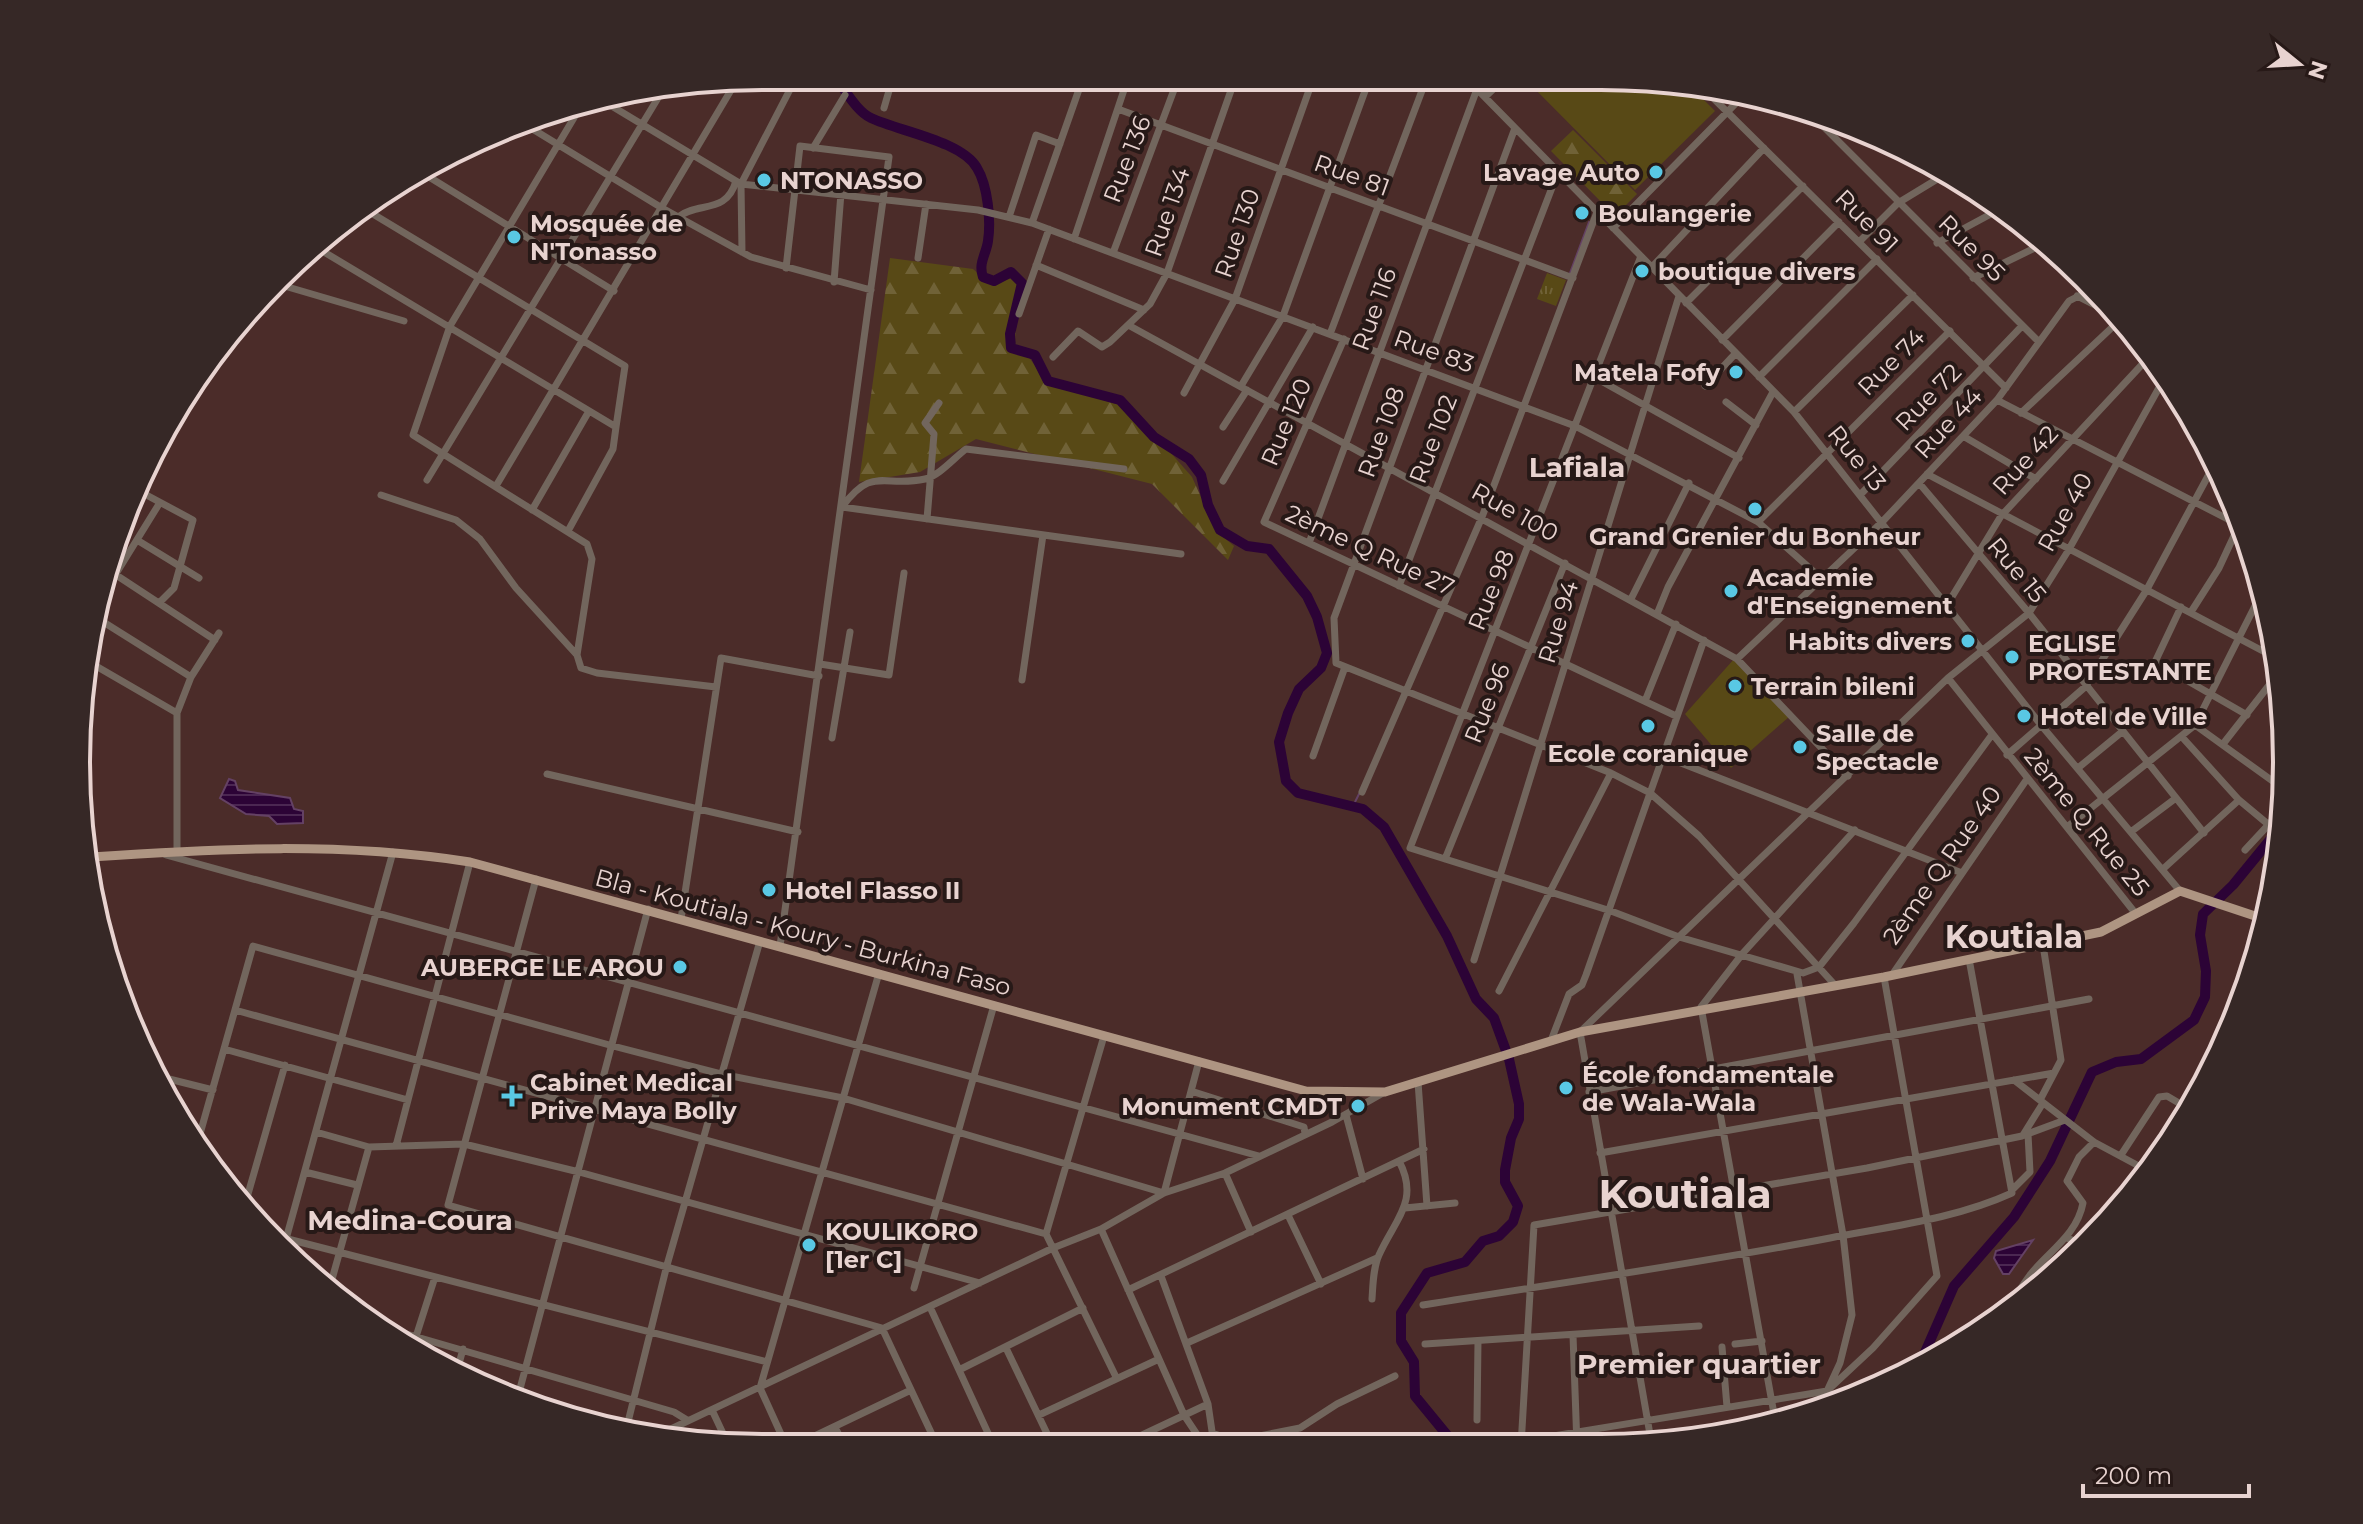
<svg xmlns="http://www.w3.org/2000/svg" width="2363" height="1524" font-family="Montserrat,sans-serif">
<defs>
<pattern id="grass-tufts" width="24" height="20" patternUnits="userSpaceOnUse" patternTransform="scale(2)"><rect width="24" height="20" fill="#584916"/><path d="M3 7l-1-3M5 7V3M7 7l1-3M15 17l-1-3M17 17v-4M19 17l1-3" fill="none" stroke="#706237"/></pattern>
<pattern id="forest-firs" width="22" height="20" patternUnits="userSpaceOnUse" patternTransform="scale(2)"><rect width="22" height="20" fill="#584916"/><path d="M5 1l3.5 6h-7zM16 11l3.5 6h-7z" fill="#706237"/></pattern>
<pattern id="water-rules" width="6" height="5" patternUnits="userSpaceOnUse" patternTransform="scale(2)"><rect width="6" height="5" fill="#2c0336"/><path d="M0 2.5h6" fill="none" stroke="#4b2752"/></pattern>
</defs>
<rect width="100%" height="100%" fill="#4b2c29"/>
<path fill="url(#grass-tufts)" d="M1547 273 1566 280 1556 306 1537 299Z"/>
<path fill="url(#forest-firs)" d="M1573 130 1637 194 1615 216 1551 151Z
M890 258 973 269 991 285 1012 278 1018 282 1015 343 1028 356 1047 383 1132 409 1192 477 1216 531 1234 546 1228 560 1152 484 976 439 920 472 859 482Z"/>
<path fill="#584916" d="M1527 81 1686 82 1715 111 1635 190Z
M1734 659 1790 716 1731 768 1685 714Z"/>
<path fill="url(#water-rules)" stroke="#644164" stroke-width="2" d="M229 779 235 781 238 790 290 798 294 809 303 811V823L277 824 269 816 246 814 220 798Z
M2033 1240 2009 1274H2003L1994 1258 1996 1251Z"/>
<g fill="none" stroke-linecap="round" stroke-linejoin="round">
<path stroke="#644164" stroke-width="2" d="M1570 273 1589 222
M1353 806 1359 794"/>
<path stroke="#2c0336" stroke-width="10" d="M834 76C845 89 856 111 871 118 898 131 962 141 977 168 988 186 991 221 988 241 986 255 978 263 983 277L994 281 1011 272 1022 283 1010 334 1011 348 1035 355 1048 381 1120 400 1154 437 1189 459 1201 475 1208 505 1220 530 1247 546 1269 549 1307 596 1317 617 1327 653 1321 668 1299 689 1288 713 1279 742 1286 781 1298 793 1363 809 1384 827 1447 936 1476 999 1494 1018 1509 1059 1519 1104V1119L1511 1138 1505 1170V1182L1518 1206 1513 1222 1499 1236 1483 1241 1465 1262 1427 1273 1401 1313V1341L1414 1362 1415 1396 1456 1446
M1919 1366 1954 1286 2014 1217 2050 1161 2092 1072 2116 1062 2141 1059 2194 1020 2205 997 2206 971 2200 935 2203 914 2233 885 2283 824"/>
<path stroke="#72665d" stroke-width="7" d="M1468 80 1794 412 2041 725 2180 891
M1699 84 2006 388
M1485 97 1502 81
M605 102 741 184 978 210 1032 223 1575 426 1758 522 1822 579
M581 106 450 326 413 435 587 544 592 559 577 655 581 668 597 673 716 687
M884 108 893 77
M1118 109 1573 278
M1811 114 2039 342
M521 122 662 208 751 257 871 290
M1515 128 1334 618 1336 663 1611 773 1650 793 1699 836 1834 984
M813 148 845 95
M421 172 614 291
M363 208 625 366 616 427
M678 217C699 201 726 215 736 181
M1009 217 1036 135 1060 144
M1032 223 1083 78
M1613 228 1743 96
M1074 239 1128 78
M1859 242 1898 203 1944 175
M1937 243 2002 208
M319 249 616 427 613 449 568 531
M742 252 741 184 797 76
M1113 253 1178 79
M1641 256 1410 848 1611 911 1679 937 1803 973 1819 967 1854 923 1991 736
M918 258 926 204
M1036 265 1144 310
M1652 267 1764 148
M1973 278 2045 243
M834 282 841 193
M281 285 404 321
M2077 296 2124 320
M1686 303 1803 186
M1019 314 1049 229
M1130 326 1737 659 1848 776
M1330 334 1426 80
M1344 339 1264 522 1676 716
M1722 340 1839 222
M1053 357 1078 331 1102 347 1110 342 1150 304 1167 273 1235 79
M1594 377 1739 458
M1759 377 1877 259
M1241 386 1283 316 1369 80
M1705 386 1735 354
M1184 393 1235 299 1313 79
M1997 400 2245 528
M1726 402 1756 425
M1794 412 1913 295
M2021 413 2121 319
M1223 427 1247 390
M1963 436 2036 479
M1124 469 966 449C955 457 939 476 925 479 883 488 873 465 842 507L1181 554
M1927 474 2278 659
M427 480 661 93
M1223 481 1313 327
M1919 483 2029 613 2204 833
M496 486 737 80
M139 491 193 520 174 588 159 603
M1861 494 2022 326
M381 495 456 520 480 539 516 588 577 655
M532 510 589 411
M927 519 934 434 925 423 939 403
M1758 522 1950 331
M137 540 199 578
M1309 543 1477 89
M107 569 215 640
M1399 586 1558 172
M101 598 159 504
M1631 599 1689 483
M1947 605 2001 516 2150 356
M2181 607 2155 662 2247 715
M2191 612 2219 568 2239 525
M1657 614 1668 587 1773 392
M97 618 191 677
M1737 659 1883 521 1997 400 2069 301 2094 288
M89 662 177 713
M820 664 889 675 904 573
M1948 678 2136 914
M1022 680 1043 535
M1645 701 1676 624
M2195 725 2285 790
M2182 737 2239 800 2269 825
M832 738 850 632
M2223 744 2281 670
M2007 755 2085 687 2146 591 2215 463
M1313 756 1345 667
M1663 756 1962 873
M2078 768 2123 731
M547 774 798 832
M1362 792 1482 517 1597 212
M2067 827 2195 725 2262 592
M2132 831 2176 798
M2245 850 2285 807
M177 851V713L191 677 219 633
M166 855 1259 1156
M1445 859 1565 563
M2163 869 2239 800
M536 879 448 1205 882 1328 936 1443
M681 919 721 658 819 676
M780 946 889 157 800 146 786 268
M1474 960 1679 296
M1797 974 1843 1235 1852 1315 1840 1363 1828 1389
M1892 975 2027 779
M1499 991 1611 773
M235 1010 1046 1234
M1104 1036 1046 1234 1116 1377
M1552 1038 1569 994 1582 985 1586 975 1704 640
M224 1049 408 1100
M161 1077 213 1090
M2014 1080 2094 1142 2150 1172
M1418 1082 1427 1206
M1191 1091 1304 1127 1305 1134
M1589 1092 2089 999
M2040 1100 2061 1060 2043 945
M1346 1115 1363 1179
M316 1132 369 1147 329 1290
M2023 1135 2043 1103
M396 1146 470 862
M369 1147 464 1144 579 1172 980 1283
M196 1148 253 946 613 1046 721 1074 843 1098 1164 1193 1199 1061
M1600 1153 2054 1073
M2121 1155 2159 1097 2167 1096 2189 1109
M305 1172 357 1185
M1225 1173 1251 1232
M2012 1190 2030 1172 2028 1134
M246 1201 285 1065
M1405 1208 1455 1203
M1288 1215 1321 1284
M1101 1229 1184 1415 1204 1445
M280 1237 767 1362
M2067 1238 2084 1245
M286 1239 393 852
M1161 1276 1208 1404 1214 1445
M914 1288 994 1005
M1128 1290 1424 1149
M1372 1299C1373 1285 1373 1268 1379 1255 1395 1219 1420 1201 1399 1161
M1423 1305C1559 1283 1695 1264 1830 1238 1892 1226 1955 1219 2012 1193L1969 959
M930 1307 993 1444
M2004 1313C2013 1301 2021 1287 2030 1275 2049 1251 2077 1235 2083 1203L2067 1181 2079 1157 2094 1142
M379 1326 674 1412 687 1420
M1573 1335 1577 1446
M1187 1343 1377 1258
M1425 1344 1699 1326
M1735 1344 1762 1341
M413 1346 435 1277
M1722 1347 1727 1407
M1006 1348 1052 1444
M959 1370 1083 1308
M457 1371 463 1349
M517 1400 648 909
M712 1410 727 1442
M1039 1415 1159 1359
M1477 1420 1478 1341
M1776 1425 1701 1007 1743 953 1855 830
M835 1427 843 1443
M626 1430 667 1265 760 941
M1212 1433 1247 1445
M654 1437 1053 1248 1101 1229 1164 1193 1225 1173 1332 1122 1383 1093
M1239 1440 1300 1428 1337 1404 1395 1376
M1522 1441 1827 1391 1873 1348 1937 1276 1884 977
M785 1443 760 1388 879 973
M800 1443 911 1390
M976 1444 990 1437
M1123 1444 1208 1404
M1521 1446 1534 1225 1867 1168 2022 1136 2065 1120
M1652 1446 1580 1032 1948 678 2029 613 2068 551 2165 377"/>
<path stroke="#ae9582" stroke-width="9" d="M91 857C222 848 340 842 470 862L1306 1091 1385 1092 1580 1032 1884 977 2101 932 2180 891 2267 920"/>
</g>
<g fill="#59c8e4" stroke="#271917" stroke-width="3">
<circle cx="1656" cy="172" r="8"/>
<circle cx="764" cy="180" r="8"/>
<circle cx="1582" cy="213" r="8"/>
<circle cx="514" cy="237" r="8"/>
<circle cx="1642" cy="271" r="8"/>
<circle cx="1736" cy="372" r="8"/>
<circle cx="1755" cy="509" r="8"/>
<circle cx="1731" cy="591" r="8"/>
<circle cx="1968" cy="641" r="8"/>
<circle cx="2012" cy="657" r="8"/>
<circle cx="1735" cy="686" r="8"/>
<circle cx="2024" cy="716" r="8"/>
<circle cx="1648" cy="726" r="8"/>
<circle cx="1800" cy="747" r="8"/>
<circle cx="769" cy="890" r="8"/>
<circle cx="680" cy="967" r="8"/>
<circle cx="1566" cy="1088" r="8"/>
<path d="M508 1084h8v8h8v8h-8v8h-8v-8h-8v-8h8z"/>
<circle cx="1358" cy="1106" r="8"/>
<circle cx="809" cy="1245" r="8"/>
</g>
<g text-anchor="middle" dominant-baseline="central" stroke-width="8" stroke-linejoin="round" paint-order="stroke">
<g font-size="24" fill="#e8d3d0" stroke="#271917">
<text transform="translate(1127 159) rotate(-69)">Rue 136</text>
<text transform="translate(1352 175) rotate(20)">Rue 81</text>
<text transform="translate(1167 212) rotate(-71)">Rue 134</text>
<text transform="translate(1867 221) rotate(45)">Rue 91</text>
<text transform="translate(1237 233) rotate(-71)">Rue 130</text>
<text transform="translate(1972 248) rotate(45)">Rue 95</text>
<text transform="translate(1374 309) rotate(-70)">Rue 116</text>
<text transform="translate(1434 351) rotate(20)">Rue 83</text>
<text transform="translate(1891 362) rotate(-45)">Rue 74</text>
<text transform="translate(1928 397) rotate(-46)">Rue 72</text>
<text transform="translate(1286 422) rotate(-67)">Rue 120</text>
<text transform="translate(1948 423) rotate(-47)">Rue 44</text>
<text transform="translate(1381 432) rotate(-70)">Rue 108</text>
<text transform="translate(1433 439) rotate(-69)">Rue 102</text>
<text transform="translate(1857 458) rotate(51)">Rue 13</text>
<text transform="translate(2025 460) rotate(-48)">Rue 42</text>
<text transform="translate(1515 512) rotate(29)">Rue 100</text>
<text transform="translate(2065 512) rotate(-61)">Rue 40</text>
<text transform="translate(1370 550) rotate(25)">2ème Q Rue 27</text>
<text transform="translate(2017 570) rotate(50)">Rue 15</text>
<text transform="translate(1491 590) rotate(-68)">Rue 98</text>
<text transform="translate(1558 622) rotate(-73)">Rue 94</text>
<text transform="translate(1487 703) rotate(-68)">Rue 96</text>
<text transform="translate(2087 822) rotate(51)">2ème Q Rue 25</text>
<text transform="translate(1942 865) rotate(-55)">2ème Q Rue 40</text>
<text transform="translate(803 932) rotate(15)">Bla - Koutiala - Koury - Burkina Faso</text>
</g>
<g font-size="24" font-weight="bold" fill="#e8d3d0" stroke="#271917" text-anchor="start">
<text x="1640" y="172" text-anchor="end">Lavage Auto</text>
<text x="780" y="180">NTONASSO</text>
<text x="1598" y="213">Boulangerie</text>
<text x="530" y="223">Mosquée de<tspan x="530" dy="28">N'Tonasso</tspan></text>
<text x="1658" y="271">boutique divers</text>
<text x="1720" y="372" text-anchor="end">Matela Fofy</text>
<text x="1755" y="536" text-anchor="middle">Grand Grenier du Bonheur</text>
<text x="1747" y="577">Academie<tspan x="1747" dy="28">d'Enseignement</tspan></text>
<text x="1952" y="641" text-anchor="end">Habits divers</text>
<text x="2028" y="643">EGLISE<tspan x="2028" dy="28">PROTESTANTE</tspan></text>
<text x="1751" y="686">Terrain bileni</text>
<text x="2040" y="716">Hotel de Ville</text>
<text x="1816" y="733">Salle de<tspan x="1816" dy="28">Spectacle</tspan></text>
<text x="1648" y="753" text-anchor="middle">Ecole coranique</text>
<text x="785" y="890">Hotel Flasso II</text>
<text x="664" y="967" text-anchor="end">AUBERGE LE AROU</text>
<text x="1582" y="1074">École fondamentale<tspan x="1582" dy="28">de Wala-Wala</tspan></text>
<text x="530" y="1082">Cabinet Medical<tspan x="530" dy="28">Prive Maya Bolly</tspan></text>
<text x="1342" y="1106" text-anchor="end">Monument CMDT</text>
<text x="825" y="1231">KOULIKORO<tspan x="825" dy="28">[1er C]</tspan></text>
</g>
<g font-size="28" font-weight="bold" fill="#e8d3d0" stroke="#271917">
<text x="1577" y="467">Lafiala</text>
<text x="410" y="1220">Medina-Coura</text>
<text x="1699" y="1364">Premier quartier</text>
</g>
<g font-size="32" font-weight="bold" fill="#e8d3d0" stroke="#271917">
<text x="2014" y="936">Koutiala</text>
</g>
<g font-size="40" font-weight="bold" fill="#e8d3d0" stroke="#271917">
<text x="1685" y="1193">Koutiala</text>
</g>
</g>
<path d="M0 0H2363V1524H0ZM762 90H1601A672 672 0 0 1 2273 762V762A672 672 0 0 1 1601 1434H762A672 672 0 0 1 90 762V762A672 672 0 0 1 762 90Z" fill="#362826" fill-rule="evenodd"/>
<path fill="none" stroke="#e8d3d0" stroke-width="4" d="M762 90H1601A672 672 0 0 1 2273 762V762A672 672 0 0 1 1601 1434H762A672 672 0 0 1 90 762V762A672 672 0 0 1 762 90Z"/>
<g transform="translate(2299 64) rotate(108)" stroke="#271917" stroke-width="6" paint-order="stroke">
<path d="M0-6L14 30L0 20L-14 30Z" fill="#e8d3d0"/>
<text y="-12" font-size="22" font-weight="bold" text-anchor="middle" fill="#e8d3d0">N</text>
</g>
<path d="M2083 1484v12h166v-12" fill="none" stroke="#e8d3d0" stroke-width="4"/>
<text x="2095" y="1484" font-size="24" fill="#e8d3d0" stroke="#271917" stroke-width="6" paint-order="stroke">200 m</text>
</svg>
